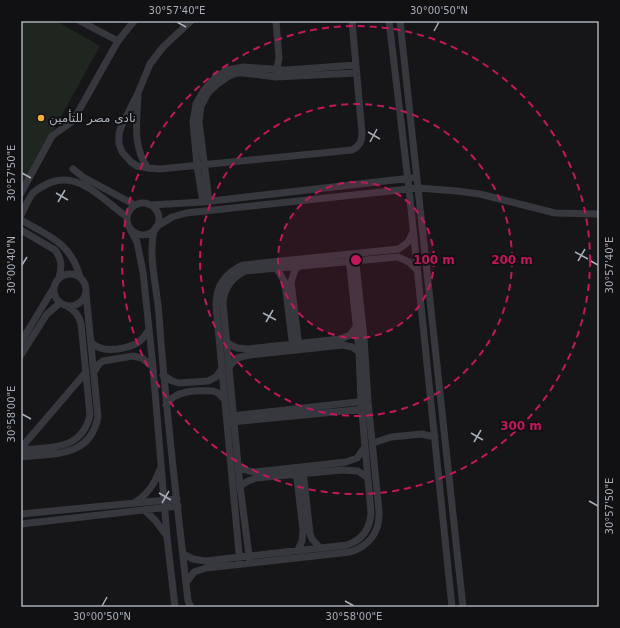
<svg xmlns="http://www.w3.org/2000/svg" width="620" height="628" font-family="'DejaVu Sans',Cairo,sans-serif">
<rect width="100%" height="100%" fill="#161618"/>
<path fill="#1e261f" d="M21 21H56L100 46 21 189Z"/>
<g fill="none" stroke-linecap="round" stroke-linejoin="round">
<path stroke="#37383d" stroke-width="7" d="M80 21 118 41
M191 21 163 47 150 64 138 93 121 127 119 134V144L122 152 131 162 137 166 148 168 160 169 352 150C360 146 362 141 362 133L352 21
M389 21 409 189 452 607
M400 21 463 607
M276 74 279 58 276 21
M138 95C137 120 132 147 148 168
M73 169 83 177 135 205
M21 193 52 136 73 121 118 41 134 21
M209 201 199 122 201 106 208 93 216 85 229 76 237 73H243L276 77 356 73
M203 202 197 166 193 122 196 104 204 90 215 78 227 70 243 67 286 70 356 65
M127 219a16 16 0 1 1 32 0a16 16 0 1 1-32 0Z
M150 205 203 202 411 178
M21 215C25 208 28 199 33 193 37 189 43 186 49 183 79 170 104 201 127 217
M21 220C49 236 71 243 80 277
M156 227 172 217 186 213 418 188 457 191 480 194 555 213 599 214
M130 229 137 242 143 272 153 367 167 537 175 607
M21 230 55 250C62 259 62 267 59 278
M154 230C148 258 157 287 159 315 165 404 176 494 186 583L188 601 191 607
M299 266 295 270 291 282 299 347
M275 268 279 272 285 283 293 348
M54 290a16 16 0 1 1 32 0a16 16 0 1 1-32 0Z
M21 342 53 289
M91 342C99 350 107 350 118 349 134 346 141 344 149 329
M227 343 237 348 248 349 341 339 350 335 356 327
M21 355 47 314 60 303
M230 366 237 358 249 355 343 345 352 347 359 352
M94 372 99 364 103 361 133 356 142 358 153 367
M163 375 172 381 179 383 208 381 216 377 221 370
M166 405C175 390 197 390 213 391L218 393 224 399
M231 416 366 401
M231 422 366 409
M373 443 391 437 422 434 430 436H435
M21 448 86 372
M21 450C50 447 82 451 90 415L81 324C79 315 75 310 67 306
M21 457C54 453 90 458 98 417L86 293
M239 467 249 471 256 472 346 462 357 458 365 447
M296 470 303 530 302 541 298 550
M303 470 310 534 312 539 320 548
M240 486 248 481 256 478 342 470 358 471 368 478
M134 503C147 495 155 484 160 469
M144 510 155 520 166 535
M21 514 177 499
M21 524 178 506
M183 554 193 559 205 561 347 545C362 540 370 529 371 513L361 402 359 352 349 257
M250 563 240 486 223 303C224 288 231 278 245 271L398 257 409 262 417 270
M240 564 216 305C216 286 225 273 243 265L399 249 408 242 413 232
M186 583 194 572 206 568 350 552C369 546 380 532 379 511L368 401 364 338 355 254"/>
</g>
<path fill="none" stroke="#a8adb8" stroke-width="1.5" d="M177 22 186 27M434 31 439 22M368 132 380 139M370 142 377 129M22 173 31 178M56 193 68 200M58 202 65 190M575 252 588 259M589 260 598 265M578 261 585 249M22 265 27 257M263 313 276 320M266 322 273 310M22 414 31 419M471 433 483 440M474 442 481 430M159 493 171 500M589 501 598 506M162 503 169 491M345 601 354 606M102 606 107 597"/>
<circle cx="356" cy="260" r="78" fill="#c2185b" fill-opacity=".12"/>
<g fill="none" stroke="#c2185b" stroke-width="2" stroke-dasharray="7 5">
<circle cx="356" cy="260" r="78"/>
<circle cx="356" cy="260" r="156"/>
<circle cx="356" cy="260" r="234"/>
</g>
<circle fill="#f2b134" stroke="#111113" stroke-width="1.5" cx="41" cy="118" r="4"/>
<g text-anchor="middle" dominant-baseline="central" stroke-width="4" stroke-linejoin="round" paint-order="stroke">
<g font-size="12" fill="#a8adb8" stroke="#111113" text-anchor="start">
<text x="49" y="118">نادى مصر للتأمين</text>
</g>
</g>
<circle cx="356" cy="260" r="6" fill="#c2185b" stroke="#111113" stroke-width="2"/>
<g font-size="12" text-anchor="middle" font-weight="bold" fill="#c2185b" stroke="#111113" stroke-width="4" stroke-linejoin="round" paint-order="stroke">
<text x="434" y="264">100 m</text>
<text x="512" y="264">200 m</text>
<text x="521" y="430">300 m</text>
</g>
<rect width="620" height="628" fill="none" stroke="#111113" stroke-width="44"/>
<rect x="22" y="22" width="576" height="584" fill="none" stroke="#a8adb8" stroke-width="1.5"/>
<g font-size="10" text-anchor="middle" fill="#a8adb8">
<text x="177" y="14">30°57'40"E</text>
<text x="439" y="14">30°00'50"N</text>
<text transform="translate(11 173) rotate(-90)" y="4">30°57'50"E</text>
<text transform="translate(609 265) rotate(-90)" y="4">30°57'40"E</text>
<text transform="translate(11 265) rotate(-90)" y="4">30°00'40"N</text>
<text transform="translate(11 414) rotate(-90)" y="4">30°58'00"E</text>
<text transform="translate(609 506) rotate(-90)" y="4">30°57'50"E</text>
<text x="102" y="620">30°00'50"N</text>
<text x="354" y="620">30°58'00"E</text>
</g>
</svg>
